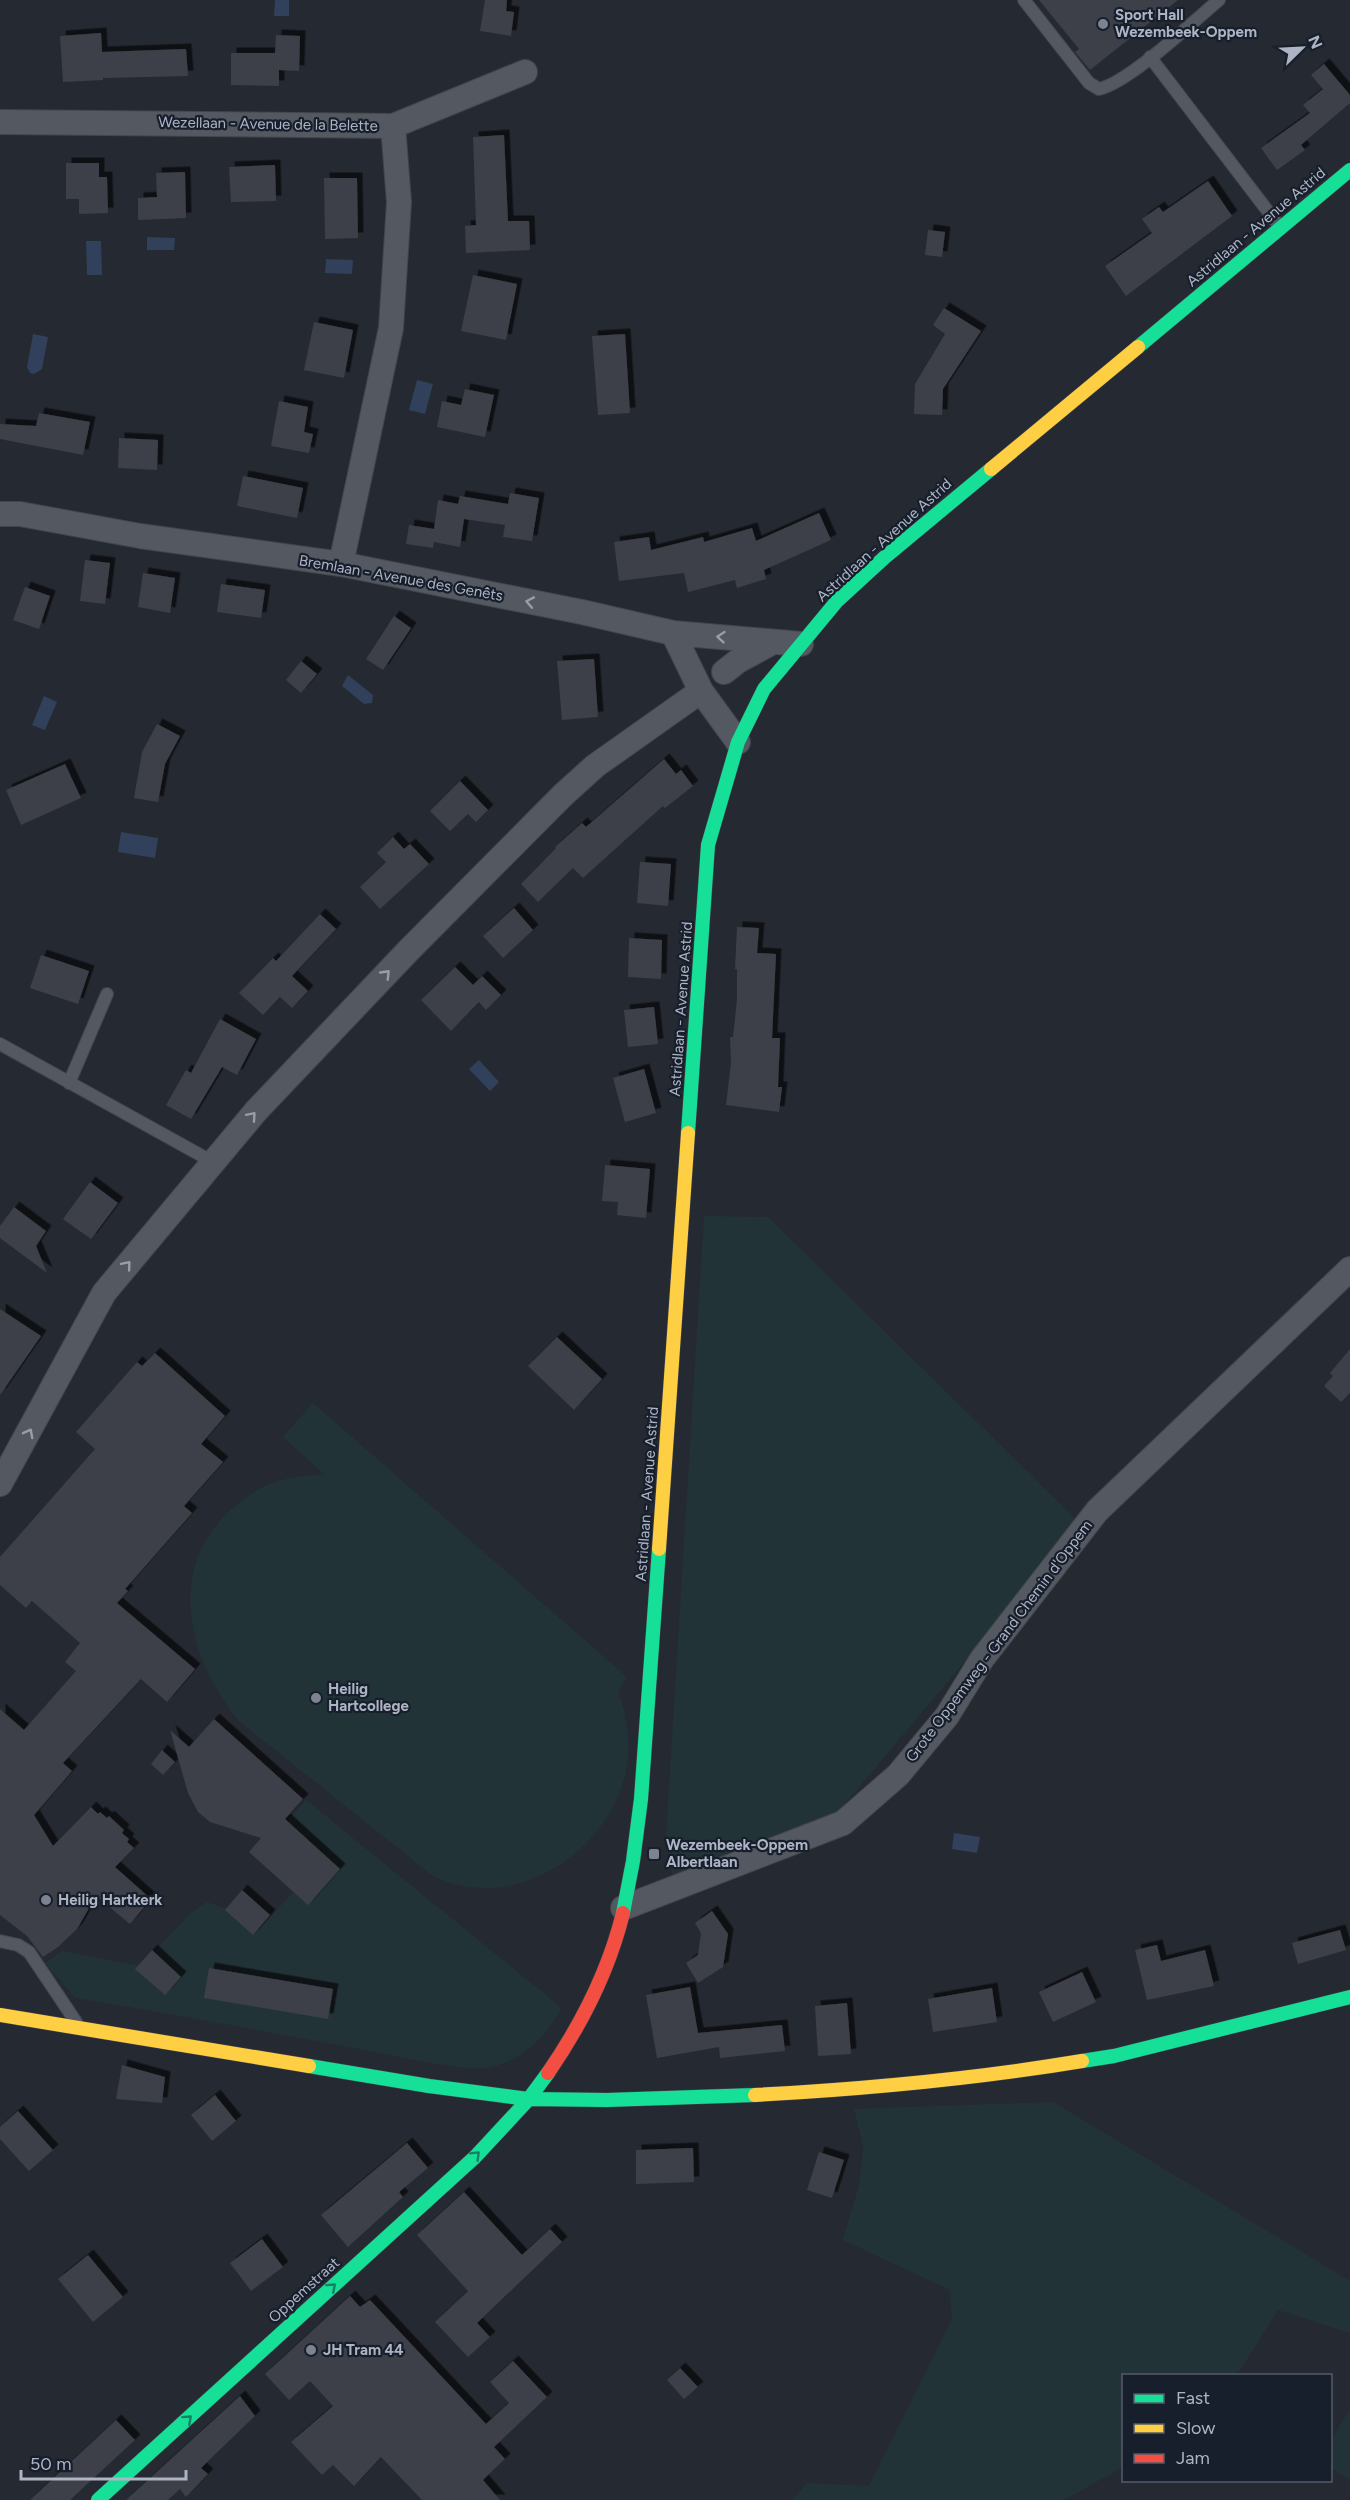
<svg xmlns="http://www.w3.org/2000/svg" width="1350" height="2500" font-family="Figtree,sans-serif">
<defs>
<filter id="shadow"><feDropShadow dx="5.5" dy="-5.5" stdDeviation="0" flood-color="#0009"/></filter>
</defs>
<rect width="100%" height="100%" fill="#252931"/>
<path fill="#223337" d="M704 1216 768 1217 1081 1524 837 1813 673 1879 666 1837Z
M313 1403 627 1677 618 1691C626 1713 630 1735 628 1758 619 1847 516 1917 433 1876L239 1721C188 1659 164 1568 233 1508 262 1482 288 1475 325 1475L283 1437Z
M306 1800 562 2008C545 2037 525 2059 491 2067 468 2073 397 2056 370 2051 272 2033 174 2014 75 1998L45 1963 62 1951 140 1966 192 1912 207 1902 227 1909 255 1934 294 1891 285 1823Z
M1053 2102 1350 2281V2333L1278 2310 1237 2375 1124 2376 1123 2467 1064 2500H792L807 2483 869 2486 952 2319 950 2290 843 2240 859 2185 863 2146 854 2109Z
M1350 2409V2480L1331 2468V2440Z"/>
<path fill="#31405b" d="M275 0H289V16H274Z
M147 237 175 238 174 250H147Z
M86 241H101L102 275H87Z
M326 259 353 260 352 274 325 273Z
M33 334 48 337 42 369 34 374 30 373 27 367Z
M417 380 433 384 425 414 409 410Z
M348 675 373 695 372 703 364 704 342 686Z
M44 696 57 702 45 730 32 725Z
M121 832 158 838 155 858 118 852Z
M479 1060 499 1082 490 1091 469 1069Z
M954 1833 980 1837 977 1853 952 1849Z"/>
<path fill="#3c4048" filter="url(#shadow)" d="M485 0H507L506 11 514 12 511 36 480 31Z
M1039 0H1178L1090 70 1075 52 1079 49Z
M101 33 102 52 186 49 188 76 103 78V80L63 82 60 36Z
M276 35 300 36 299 71 279 70V86L231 85V53H275Z
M1324 64 1350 95V103L1301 145 1305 150 1277 170 1261 148 1310 113 1303 105 1323 89 1311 75Z
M504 135 508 221H529L530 250 466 253 465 226 476 225 473 137Z
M66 163H99V177H107L108 213 79 214V199H66Z
M275 165 276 201 231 202 229 167Z
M185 172 186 218 138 220V198L157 197 156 173Z
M324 178H357L358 238 325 239Z
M1208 181 1232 216 1126 296 1105 266 1152 233 1142 219 1159 207 1163 212Z
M928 230 945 232 942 257 925 255Z
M473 275 517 284 506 340 461 331Z
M944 308 981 331 943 389 942 415 914 414 915 384 945 334 933 325Z
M314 322 353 330 344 378 304 370Z
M625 334 630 413 598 415 592 336Z
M465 389 494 395 485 437 437 427 442 401 461 405Z
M279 401 308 407 304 432 313 434 309 453 271 446Z
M39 413 90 422 83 455 0 439V424L36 426Z
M119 438 158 440 157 470 118 468Z
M243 476 303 488 297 518 237 506Z
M510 493 539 498 532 541 503 537 505 525 464 519 460 547 434 542 433 548 406 544 409 525 434 529 438 500 458 504 460 496 508 504Z
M819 513 831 540 764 570 766 579 737 588 735 580 688 592 684 573 619 581 614 542 649 537 651 550 703 537 704 542 752 528 756 541Z
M85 560 110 563 105 604 80 601Z
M143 573 175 578 170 613 138 607Z
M221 584 265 590 261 618 217 612Z
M25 587 50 596 39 629 13 620Z
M394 616 411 628 383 670 366 659Z
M594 659 598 717 562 720 557 661Z
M301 661 317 674 301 693 286 680Z
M157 724 180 736 165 764 158 802 134 798 142 752Z
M664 759 676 774 681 770 693 786 665 808 663 806 583 878 573 868 538 902 521 884 556 848 555 847 582 823 586 827Z
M65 764 81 798 21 825 6 790Z
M460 781 488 810 476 822 468 814 450 831 430 811Z
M393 837 404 849 410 844 429 864 380 909 360 887 386 862 377 853Z
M640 862 671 864 668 906 637 903Z
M514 908 533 930 503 958 483 936Z
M320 914 336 929 292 976 308 991 292 1008 280 997 263 1015 239 993 273 958 276 961Z
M737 927 759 928 757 953 776 954 772 1038H780L778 1087H782L779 1112 726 1105 731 1063 730 1037H733L737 999V969H735Z
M629 938 662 940 661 979 628 977Z
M41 955 89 971 78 1004 30 988Z
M455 967 473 985 482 976 501 995 486 1010 479 1002 451 1031 421 1000Z
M654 1007 658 1044 628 1047 624 1010Z
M220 1019 256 1039 237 1075 222 1067 191 1119 166 1105 186 1070 191 1073Z
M644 1069 656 1113 625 1122 613 1078Z
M605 1165 650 1169 646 1218 617 1215 618 1202 602 1201Z
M90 1182 118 1203 91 1239 63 1219Z
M14 1207 46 1231 36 1246 47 1273 0 1238V1226Z
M0 1309 41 1336 0 1395Z
M557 1337 602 1379 574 1410 528 1366Z
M1350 1349V1393L1341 1402 1324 1386 1333 1376 1330 1373Z
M155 1353 225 1416 201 1444 223 1462 184 1506 192 1513 125 1589 128 1591 117 1603 195 1669 167 1702 141 1679 63 1763 72 1771 34 1815 53 1846 91 1807 98 1814 100 1812 107 1818 109 1816 124 1830 122 1833 129 1839 127 1842 134 1848 115 1867 151 1899 130 1924 96 1896 77 1929 58 1947 43 1957 27 1936 0 1915V1709L24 1730 76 1671 65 1662 80 1643 32 1601 26 1608 0 1585V1557L95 1449 76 1432 137 1362 142 1366Z
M214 1719 303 1799 285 1819 340 1869 308 1905 249 1852 261 1838 210 1822 198 1812 188 1793 170 1730 189 1747Z
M162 1750 175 1762 163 1775 151 1764Z
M242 1890 270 1915 253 1935 225 1910Z
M712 1911 728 1934 723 1967 698 1983 686 1963 698 1955 701 1933 695 1923Z
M1340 1930 1346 1950 1298 1964 1292 1943Z
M1157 1945 1161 1961 1205 1950 1214 1986 1147 2000 1135 1950Z
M152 1950 181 1977 165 1995 135 1969Z
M209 1968 333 1989 328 2019 204 1998Z
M1082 1972 1096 2002 1053 2022 1039 1992Z
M690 1987 698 2033 782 2025 785 2051 720 2058 719 2047 657 2058 646 1995Z
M992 1988 997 2022 933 2032 928 1999Z
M847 2003 851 2054 818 2056 815 2006Z
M122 2065 165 2077 162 2103 116 2099Z
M215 2095 236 2121 212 2141 191 2115Z
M18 2111 53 2150 29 2171 0 2139V2127Z
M407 2143 428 2168 399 2192 403 2197 348 2247 321 2215Z
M693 2148 694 2182 636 2184V2150Z
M819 2152 844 2160 832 2198 807 2190Z
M464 2192 522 2255 550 2229 562 2242 477 2323 490 2337 468 2357 435 2322 468 2291 417 2235Z
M262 2239 283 2267 251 2291 230 2263Z
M88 2255 123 2297 93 2322 58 2279Z
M350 2296 360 2307 370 2300 486 2424 509 2403 490 2382 513 2361 547 2397 494 2447 505 2459 483 2480 500 2500H422L381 2457 354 2486 333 2465 322 2475 291 2442 333 2406 310 2381 289 2400 265 2374Z
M680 2368 698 2387 684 2399 667 2380Z
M240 2396 255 2416 201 2468 208 2474 186 2497 180 2489 168 2500H126Z
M116 2420 135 2440 70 2500H30Z"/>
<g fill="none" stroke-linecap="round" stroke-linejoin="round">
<defs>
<path id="lane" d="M1024 0 1089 83 1099 89C1128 83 1193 22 1219 0
M1150 57 1280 227
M0 1044 213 1162
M69 1083 107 994
M0 1941 18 1945 29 1952 76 2022"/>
<path id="street" d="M0 122 393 126 525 72
M0 514H20L140 536 341 564 582 612 673 633 801 644
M341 564 391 328 399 202 393 126
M673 633 701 691 738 742
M724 672 738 661 773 642
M0 1484 104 1293 256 1111 408 951 563 795 595 766 701 691
M623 1908 843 1823 898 1775 947 1716 982 1659 1097 1511 1350 1269"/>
<path id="fast" d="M1138 347 1350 170
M688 1133 708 845 738 742 764 689 837 601 885 557 991 469
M623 1913 633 1861 641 1799 659 1549
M1082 2061 1114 2056 1350 1997
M309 2066 429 2086 528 2099 607 2100 755 2095
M98 2500 475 2157 528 2100 548 2073"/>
<path id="slow" d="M991 469 1138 347
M659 1549 688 1133
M0 2015 309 2066
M755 2095C864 2089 974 2079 1082 2061"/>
<path id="jam" d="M548 2073C581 2025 609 1970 623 1913"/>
</defs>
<use href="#lane" stroke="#42454c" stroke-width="14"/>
<use href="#street" stroke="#42454c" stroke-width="26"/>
<use href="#fast" stroke="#42454c" stroke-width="15"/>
<use href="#slow" stroke="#42454c" stroke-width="15"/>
<use href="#jam" stroke="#42454c" stroke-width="15"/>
<use href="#lane" stroke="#545860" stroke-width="12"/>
<use href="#street" stroke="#545860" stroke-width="24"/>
<use href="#fast" stroke="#16e098" stroke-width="14"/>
<use href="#slow" stroke="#ffcf43" stroke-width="14"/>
<use href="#jam" stroke="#f24e42" stroke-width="14"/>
</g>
<defs><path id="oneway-chevron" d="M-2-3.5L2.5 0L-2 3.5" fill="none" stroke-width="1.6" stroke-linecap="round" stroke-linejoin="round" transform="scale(1.5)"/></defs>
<g stroke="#979dab">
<use href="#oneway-chevron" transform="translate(530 602) rotate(-169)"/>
<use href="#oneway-chevron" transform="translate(721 637) rotate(-175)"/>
<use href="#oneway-chevron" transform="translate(386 974) rotate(-46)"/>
<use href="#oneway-chevron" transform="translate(252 1116) rotate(-49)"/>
<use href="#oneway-chevron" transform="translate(127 1265) rotate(-50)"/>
<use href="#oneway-chevron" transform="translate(29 1433) rotate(-62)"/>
</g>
<g stroke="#178062">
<use href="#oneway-chevron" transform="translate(476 2155) rotate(-45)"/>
<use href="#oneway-chevron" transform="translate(332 2287) rotate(-42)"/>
<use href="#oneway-chevron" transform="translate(188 2419) rotate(-42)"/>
</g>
<g fill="#7d8391" stroke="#181f2c" stroke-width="2">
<circle cx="1103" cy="24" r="6"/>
<circle cx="316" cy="1698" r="6"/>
<rect x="648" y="1848" width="12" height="12" rx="3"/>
<circle cx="46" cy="1900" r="6"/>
<circle cx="311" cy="2350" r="6"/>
</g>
<g text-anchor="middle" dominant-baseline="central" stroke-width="4.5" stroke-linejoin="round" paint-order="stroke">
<g font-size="15" font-weight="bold" fill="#adb4c4" stroke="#181f2c" text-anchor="start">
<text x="1115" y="15">Sport Hall<tspan x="1115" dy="17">Wezembeek-Oppem</tspan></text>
<text x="328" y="1689">Heilig<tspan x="328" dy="17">Hartcollege</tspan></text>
<text x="666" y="1845">Wezembeek-Oppem<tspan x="666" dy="17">Albertlaan</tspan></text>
<text x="58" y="1900">Heilig Hartkerk</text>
<text x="323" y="2350">JH Tram 44</text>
</g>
<g font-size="15" fill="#adb4c4" stroke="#181f2c">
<text transform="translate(268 124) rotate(1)">Wezellaan - Avenue de la Belette</text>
<text transform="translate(1256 227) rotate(-40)">Astridlaan - Avenue Astrid</text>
<text transform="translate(884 540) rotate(-42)">Astridlaan - Avenue Astrid</text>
<text transform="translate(401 578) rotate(10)">Bremlaan - Avenue des Genêts</text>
<text transform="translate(681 1009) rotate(-86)">Astridlaan - Avenue Astrid</text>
<text transform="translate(647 1494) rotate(-86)">Astridlaan - Avenue Astrid</text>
<text transform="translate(999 1641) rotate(-53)">Grote Oppemweg - Grand Chemin d'Oppem</text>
<text transform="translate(304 2290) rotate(-42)">Oppemstraat</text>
</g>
</g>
<rect x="1122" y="2374" width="210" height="108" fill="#181f2c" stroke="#545b69" stroke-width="1.5"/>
<rect x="1134" y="2394" width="30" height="9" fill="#16e098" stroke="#545b69" stroke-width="1.5"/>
<text x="1176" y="2404" font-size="18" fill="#adb4c4">Fast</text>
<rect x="1134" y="2424" width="30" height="9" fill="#ffcf43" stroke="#545b69" stroke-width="1.5"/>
<text x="1176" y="2434" font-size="18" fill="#adb4c4">Slow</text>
<rect x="1134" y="2454" width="30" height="9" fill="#f24e42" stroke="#545b69" stroke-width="1.5"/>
<text x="1176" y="2464" font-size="18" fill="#adb4c4">Jam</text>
<g transform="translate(1302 48) rotate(66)" stroke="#181f2c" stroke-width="4.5" paint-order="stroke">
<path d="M0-4.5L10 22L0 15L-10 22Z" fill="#adb4c4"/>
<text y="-9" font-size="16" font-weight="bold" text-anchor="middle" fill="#adb4c4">N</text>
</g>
<path d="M21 2470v9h165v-9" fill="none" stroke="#adb4c4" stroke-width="3"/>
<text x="30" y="2470" font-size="18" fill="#adb4c4" stroke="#181f2c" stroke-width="4.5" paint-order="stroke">50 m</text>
</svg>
